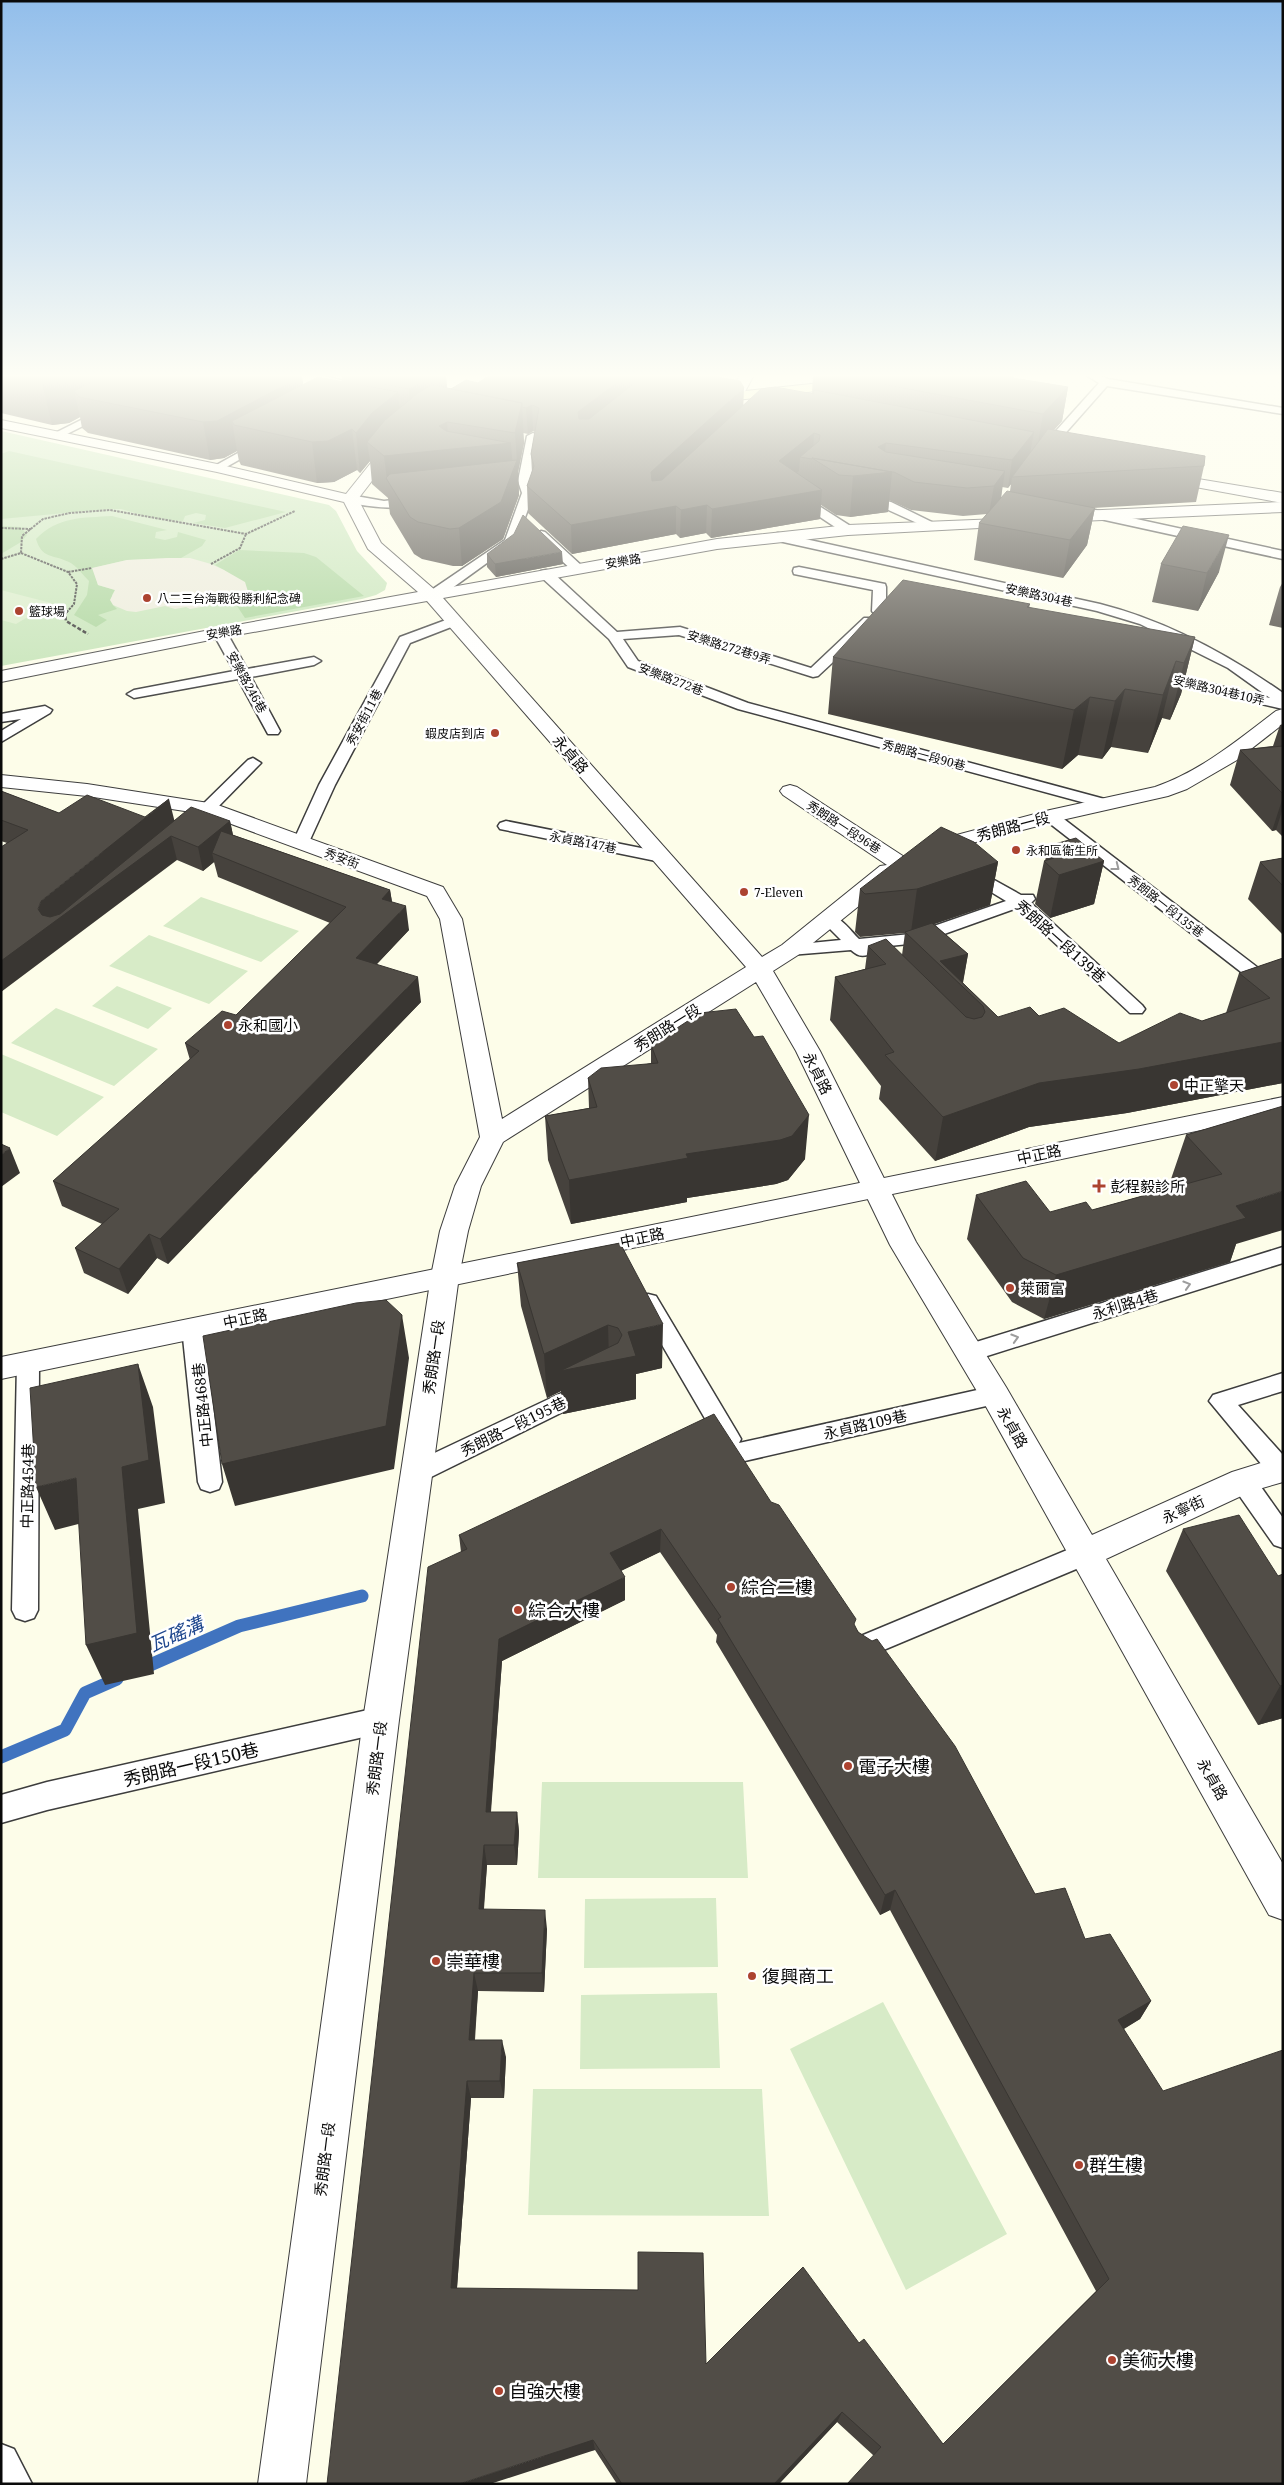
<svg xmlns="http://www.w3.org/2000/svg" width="1284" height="2485" font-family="'Noto Serif','Noto Sans TC',serif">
<rect width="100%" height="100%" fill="#fdfde9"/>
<path fill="#c4e3b6" d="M1 431 329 505 336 511 357 551 387 583 385 590 376 595 362 599 1 666Z"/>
<path fill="#a6d297" d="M9 451 286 512 225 528 193 523 205 520 206 515 196 513 185 516 183 521 156 519 121 509H108L1 519V454Z
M112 516 167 530 156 532 155 538 165 540 177 537 178 532 206 540 202 546 181 558 127 560 93 568 98 585 115 590 112 595 113 605 117 609 98 615 107 620 96 627 74 615 87 595 89 581C83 575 76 565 69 562 52 554 42 559 36 539 58 516 83 518 112 516Z
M1 526 21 527 27 535 21 542 1 554Z
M239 550 304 553 316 557 364 596 245 618 235 603 250 598 224 570 215 565Z"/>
<path fill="#d7ebc7" d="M1 590 51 603 16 624 1 620Z
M201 897 299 931 261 962 163 926Z
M149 935 248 971 209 1004 109 966Z
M117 986 172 1008 148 1029 92 1006Z
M56 1008 158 1049 114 1086 11 1043Z
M1 1054 104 1097 57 1136 1 1112Z
M542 1782H743L748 1878H538Z
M716 1898 718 1967 584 1968 585 1899Z
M717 1993 720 2068 580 2069 581 1995Z
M883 2002 1007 2234 906 2290 790 2049Z
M533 2089H762L769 2216 528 2215Z"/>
<path fill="#ebeada" d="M168 558H190L211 564 224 570 245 582 250 598 190 609 186 607 175 609 165 606 136 612 127 611 113 605 110 600 115 590 98 585 92 568 127 560Z"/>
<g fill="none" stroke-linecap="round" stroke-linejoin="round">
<path stroke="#4073bf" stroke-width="13" d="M141 1669 239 1626 362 1596
M1 1757 65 1730 85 1693 117 1679"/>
<defs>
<path id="service" d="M326 375H348L376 383 371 386Z
M1086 375H1099L1108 379 1283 408V414L1107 386 1046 455H1038V451L1099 383Z
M107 407 111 408V412L63 436H55L53 434Z
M533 433 539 436 530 481 534 493 516 542 437 599H427L425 596 427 593 505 540 522 493 518 481 527 436Z
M263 439 267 440V444L221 470 217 471 211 468Z
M797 492 852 527 854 530 852 533H844L793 499 791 496Z
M350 495 384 501 419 497 425 501C413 513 362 506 346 502V496Z
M860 496 891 502 938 525 936 528H928L884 508 856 503 854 500Z
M1095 510 1283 551V559L1091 517 1089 514 1091 511Z
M541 531 545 532 582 566 584 569 582 572H574L537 538 535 535Z
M778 533 1100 604C1167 621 1227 654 1283 693V709L1151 678 1149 675 1151 672 1156 671 1270 698 1228 668 1140 624 1097 611 774 540 772 537 774 534Z
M799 567 885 584 886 587V609L908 614 910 617 903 621 874 614 872 611 873 590 794 574 793 571 794 568Z
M546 570 551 571 617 632 680 627 811 668 864 618H874L876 621 874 624 818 676 813 677 679 635 623 639 638 661 748 703 1112 801 1114 804 1112 807H1100L738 709 628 667 609 639 541 577 540 574 541 571Z
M454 617 461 621 459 624 410 643 335 785 309 842 301 847 295 845 293 842 319 785 400 637Z
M220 629 227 633 247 669 314 657 321 661 314 665 251 677 280 731 278 734H268L238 679 134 698 127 694 134 690 234 671 213 633Z
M45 706 52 710 50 713 1 742V731L21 719 1 722V714Z
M253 758 261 763 258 766 214 811H202L200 808 202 805 248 760Z
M1050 811 1056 813 1283 987V1001L1277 1000 1044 819 1042 816Z
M506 821 661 852 669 857 661 862 500 829 498 826 500 823Z
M969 866 1021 895H1033L1035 899 1031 903 1142 1005 1145 1009 1142 1013H1130L1017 908 919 943 869 948 871 951 868 955C860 957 857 955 851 950L790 955 784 954 781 950 784 946 790 945 841 940 820 919 823 915C838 912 849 929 859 939L911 934 1006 901 963 875 961 871 963 867Z
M1283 1247V1263L968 1362 960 1359 957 1353 960 1347Z
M648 1294 656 1296 737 1432 741 1439 739 1443 995 1386 1003 1389 1007 1395 1003 1401 995 1404 736 1463 728 1460 724 1453 727 1448 721 1446 637 1302 640 1296Z
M193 1320 201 1322 204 1328 222 1482 219 1489 210 1492 201 1489 198 1482 182 1328 185 1322Z
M28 1354 36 1357 39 1363 38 1610 34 1618 25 1621 16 1618 12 1610 17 1363 20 1357Z
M1283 1373V1391L1238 1405 1283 1455 1281 1480 1272 1477 1209 1401 1213 1395Z
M587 1381 595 1384 599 1390 595 1396 425 1480 416 1483 407 1480 404 1473 407 1466Z
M1243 1471 1252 1474 1283 1518V1548L1274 1545 1234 1488 1231 1481 1234 1474Z
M1084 1543 1093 1546 1097 1554 1093 1562 874 1654 865 1658 856 1654 852 1646 856 1638Z
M381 1707 391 1711 395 1720 391 1729 381 1733 47 1810 1 1823V1795L47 1782Z
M1 2444 14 2449 32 2484H1Z"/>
<path id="minor" d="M740 375H754L741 399H731L729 396Z
M1 420 217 464 346 494 378 454 391 442H401L403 445 388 460 358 499 381 543 435 590 717 539 848 525 1023 518 1025 521 1023 524 1017 526 848 535 717 549 443 598 762 957 782 945 880 866 887 865 783 795 780 791 783 787 790 785 797 787 906 858 909 863 906 868 898 869 896 876 798 955 773 971 820 1051 916 1242 1006 1387 1092 1535 1232 1472 1283 1456V1482L1252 1491 1106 1559 1283 1864V1920L1269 1915 984 1403 890 1245 796 1051 756 982 503 1142 481 1186 468 1231 459 1276 399 1720 306 2484H258L363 1720 431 1276 440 1231 455 1186 480 1137 440 919 427 896 204 814 87 796 1 787V775L87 784 215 804 443 887 462 919 502 1119 746 967 427 601 220 638 1 682V671L220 628 418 592 368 549 344 502 217 472 1 428Z
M1283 502V512L1057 522 1049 517 1057 512Z
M1283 709V724L1237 760 1187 789 1168 796 1053 822 930 854 923 852 919 848 923 844 1050 810 1155 787C1201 771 1238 740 1276 711Z"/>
<path id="tertiary" d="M1162 473 1283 493V503L1157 480 1155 477Z
M1283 1097V1113L1 1379V1357Z"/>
<path id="secondary" d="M848 380 855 384 853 387 736 400 702 393 700 390 707 386 736 392Z"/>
</defs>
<use href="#service" stroke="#3d3d3d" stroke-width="3"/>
<use href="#minor" stroke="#3d3d3d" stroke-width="2"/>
<use href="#tertiary" stroke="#3d3d3d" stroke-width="2"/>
<use href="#secondary" stroke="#2c2c2c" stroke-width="2"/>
<path stroke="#2c2c2c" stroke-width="2" stroke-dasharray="2.5 1" stroke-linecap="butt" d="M1 528 31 529
M21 553 68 572 77 584 74 604 66 613
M1 559 21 553 22 536 43 519 70 513 110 510 246 534 295 511
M211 564 240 548 246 534
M68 572 92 568"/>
<path stroke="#2c2c2c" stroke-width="2.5" stroke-dasharray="4 2" stroke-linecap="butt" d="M67 611 65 614 66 621 88 634"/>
<use href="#service" fill="#fff" fill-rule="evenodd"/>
<use href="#minor" fill="#fff" fill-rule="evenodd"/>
<use href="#tertiary" fill="#fff" fill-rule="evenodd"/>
<use href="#secondary" fill="#f0f7a9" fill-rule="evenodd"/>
</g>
<path fill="#46423d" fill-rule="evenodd" d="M1 375H298L302 376 303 385 342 382V376L344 375H446L447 388 451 389 478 383 643 377 743 405 812 394 813 375H1006L1014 377V378L1068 387 1062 421 1054 430 1204 466 1196 502 1093 508H1095L1087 545 1063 578 974 560 979 523 987 514 963 516 911 510 889 500 888 512 850 517 836 515 821 505 820 519 711 538 706 533 680 538 676 534 572 554 528 513 527 486 532 473 531 454 535 432 533 431 528 434 523 433 524 443 518 472 519 495 503 539 462 566H453L422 559 414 554 390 514 388 498 372 484 370 461 360 473 357 470 334 482 317 483 241 465 239 461 237 451 224 458 210 460 88 433 82 428 80 417 69 423 52 425 1 413ZM1011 484 1010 491 1001 498 1002 487 1008 488Z
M487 554 563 564 496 577 487 567Z
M1161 564 1219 572 1198 611 1152 602Z
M1283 582V628L1269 625 1280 587Z
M1030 604 1029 608 1195 637 1181 694 1170 720 1162 718 1148 753 1111 747 1102 759 1078 755 1062 769 828 714 833 657Z
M1283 724V837L1276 830 1272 831 1230 785 1240 750 1273 746 1280 725Z
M1 791 59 813 145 817 174 821H230L233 835 390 890 392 902 409 930 376 965 421 1002 168 1264 157 1258 128 1294 84 1273 75 1248 102 1224 62 1206 53 1181 190 1060 185 1043 236 1015 330 923 218 877 214 862 203 871 177 860 7 843 1 841Z
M1048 846 1104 861 1094 904 1050 918 1035 904 1044 861H1045Z
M1283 858V935L1248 899 1260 862Z
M998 862 990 905 934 924 968 954 963 983 998 1017 1039 1016 1119 1043 1202 1021 1226 1013 1239 973 1283 958V1083L1127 1113 1029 1127 935 1161 879 1099 881 1086 830 1020 835 977 865 969 868 946 902 955 905 933 860 937 855 932 860 889Z
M651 1045 805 1159 788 1180 776 1184 687 1198V1202L571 1224 548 1160 545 1116 589 1108 588 1078 651 1063Z
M1283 1106 1230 1262 1044 1319 1012 1302 967 1239 976 1195 1050 1212 1092 1210 1178 1186 1171 1179 1186 1135Z
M620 1243 662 1368 636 1374V1399L563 1414 561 1391 547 1398 521 1306 517 1263Z
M771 1502 1035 1894 1085 1939 1151 2001 1140 2019 1124 2029 1283 2484 873 2455 837 2422 779 2484H617L595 2450 327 2484 461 1552 459 1535ZM660 1552 717 1635 716 1642 880 1915 890 1910 1096 2291 943 2444 859 2343 706 2364 457 2288 471 2098H504L506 2057 475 2040 478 1991 544 1992 547 1929 484 1909 487 1865H517L519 1832 517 1812H491L502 1661 625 1600 621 1571Z
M1183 1529 1278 1576 1283 1574V1718L1258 1725 1166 1571Z"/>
<path fill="#393632" d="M73 375H103L109 403 74 391 80 417 69 423 52 425 42 383Z
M435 375H446L447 393 412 423 409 389Z
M627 375H643V389L579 439 578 412Z
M302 376 307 412 232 421 237 451 224 458 210 460 203 422Z
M1068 387 1062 421 1037 449 1043 414Z
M744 388 743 414 651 500V472Z
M398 392 402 431 367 442 370 461 360 473 356 433 372 413Z
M522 403 524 443 518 472 519 495 503 539 462 566 459 528 387 480 384 456 447 422 449 449 511 443 513 472 517 461 515 433Z
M532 405 533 431 528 434 526 408Z
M352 429 357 470 334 482 317 483 312 442Z
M1034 432 1029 459 1012 477 1011 484 1008 488 1012 460Z
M814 433 813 458 800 457 799 471 777 488 779 461Z
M886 443 883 470 878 447Z
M1005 471 1001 498 989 514 994 486Z
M892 472 888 512 850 517 853 476Z
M822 490 820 519 711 538 712 509Z
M707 505 706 533 680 538 681 510Z
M676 506V534L572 554 571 525Z
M1095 508 1087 545 1063 578 1070 540Z
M1229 535 1219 572 1198 611 1207 573Z
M562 552 563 564 496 577 495 564Z
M1195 637 1181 694 1170 720 1184 663Z
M1176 661 1162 718 1148 753 1163 695Z
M1125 689 1111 747 1102 759 1115 701Z
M1090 697 1078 755 1062 769 1074 710Z
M1283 797V808L1276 830 1272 831Z
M169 799 175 823 171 836 177 860 1 992V961L38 909 41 901Z
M230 821 235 845 212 853 214 862 203 871 198 847Z
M1104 861 1094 904 1050 918 1059 875Z
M998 862 990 905 911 932 917 889Z
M390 890 394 914 382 899Z
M406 906 409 930 359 983 356 958Z
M968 954 962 986 940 961Z
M418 977 421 1002 168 1264 160 1239Z
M1283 1042V1083L1127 1113 1029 1127 935 1161 943 1117 1039 1083Z
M809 1115 805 1159 788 1180 776 1184 687 1198V1202L571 1224 569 1180 686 1154Z
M10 1148 20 1173 1 1187V1155Z
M1283 1191V1230L1236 1244 1230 1262 1044 1319 1056 1275 1236 1206Z
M149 1234 157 1258 128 1294 119 1269Z
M402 1315 409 1358 394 1469 235 1506 222 1464Z
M663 1324 662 1368 636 1374V1399L563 1414 561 1391 547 1398 544 1354 608 1325 609 1361 628 1332Z
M138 1364 153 1407 165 1503 138 1509 154 1674 105 1685 86 1645 122 1467Z
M76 1478 94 1520 55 1530 36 1487Z
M661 1529 660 1552 610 1576V1553Z
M625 1577V1600L502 1661 489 1832 486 1812 499 1639Z
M1283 1685V1718L1258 1725 1280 1686Z
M517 1812 519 1832 517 1865 514 1845Z
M484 1845 487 1865 482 1928 479 1909Z
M895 1890 890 1910 880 1915 885 1895Z
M545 1910 547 1929 544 1992 542 1973Z
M474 1973 478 1991 473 2057 469 2040Z
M1151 2001 1140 2019 1108 2038 1118 2020Z
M502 2040 506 2057 504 2098 500 2081Z
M467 2081 471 2098 456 2301 451 2288Z
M842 2412 837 2422 779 2484H774Z
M593 2440 595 2450 490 2484H459Z"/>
<path fill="#514d47" stroke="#393632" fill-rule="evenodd" d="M4 375H73L59 382 42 383Z
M109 375H298L302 376 217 421 203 422 79 397 74 391Z
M344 375H435L409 389 342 376Z
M490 375H627L578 412 579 419H589L645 375H706L740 381 744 388 651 472 652 481 662 480 761 389 775 387 814 394V390L1034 432 1012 460 886 443 878 447 886 452 1005 471 994 486 967 488 914 482 894 472H890H892L812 458V459L800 457 819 441 820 435 814 433 779 461 822 490 712 509 707 505 681 510 676 506 571 525 527 486 534 466 531 454 539 408 532 405 526 408 522 407V403L451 389 466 380 478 383Z
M834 375H1006L1014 377 1013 378 1068 387 1043 414Z
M318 377 398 392 372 413 356 433 352 429 328 441 312 442 234 425 232 421Z
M432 385 522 403 515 433 447 422 439 426 446 431 511 443 384 456 367 442 385 420 418 393Z
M1048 429 1205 456 1204 466 1012 477Z
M812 458 892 472 853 476 839 475Z
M517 460 501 502 459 528 450 529 418 522 410 517 386 478 390 474Z
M1007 491 1095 508 1070 540 979 523Z
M523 515 562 552 495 564 487 554 514 534Z
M1183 526 1229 535 1207 573 1161 564Z
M903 580 1030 604 1027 607 1195 637 1184 663 1176 661 1163 695 1125 689 1115 701 1090 697 1074 710 833 657Z
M1283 746V794L1240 750Z
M1 791 59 813 87 795 145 817 169 799 41 901 38 909 42 915 50 917 60 914 191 807 230 821 198 847 171 836 1 961V847L28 830 1 820Z
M941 827 974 842 998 862 917 889 865 894 860 889Z
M221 831 390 890 382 899 406 906 356 958 418 977 160 1239 149 1234 119 1269 75 1248 119 1209 53 1181 199 1051 185 1043 222 1011 236 1015 346 907 212 853Z
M1076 838 1104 861 1059 875 1044 861 1054 858 1058 853 1056 848 1048 846Z
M1283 858V886L1260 862Z
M932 923 968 954 940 961 998 1017 1030 1007 1039 1016 1064 1008 1119 1043 1180 1013 1202 1021 1270 998 1239 973 1283 958V1042L1139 1069 1039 1083 943 1117 885 1055 894 1052 835 977 886 964 868 946 886 939 966 1017 974 1019 982 1017 985 1012 983 1006 905 932Z
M736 1009 754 1037 763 1036 809 1115 792 1136 780 1140 686 1154 688 1158 569 1180 545 1116 597 1107 588 1078 601 1068 658 1063 651 1045 700 1013Z
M1283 1106V1191L1236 1206 1246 1218 1056 1275 1023 1258 976 1195 1026 1181 1050 1212 1086 1202 1092 1210 1222 1174 1186 1135Z
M1 1144 10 1148 1 1155Z
M620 1243 663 1324 628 1332 636 1356 560 1371 618 1343 622 1335 618 1328 608 1325 544 1354 517 1263Z
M386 1300 402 1315 386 1426 222 1464 203 1336 356 1303Z
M138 1364 149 1460 122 1467 137 1633 86 1645 76 1478 36 1487 30 1388Z
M714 1414 771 1502 779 1505 856 1619 854 1624 858 1632 872 1641 877 1639 955 1746 1035 1894 1065 1888 1085 1939 1110 1934 1151 2001 1118 2020 1163 2091 1283 2050V2484H847L881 2447 842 2412 774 2484H622L593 2440 459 2484H327L428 1567 467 1549 459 1535ZM661 1529 721 1617 718 1619 885 1895 895 1890 1109 2279 943 2444 864 2339 859 2343 803 2267 706 2364 703 2253 638 2252V2290L451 2288 467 2081H500L502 2040H469L474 1973H542L545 1910 479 1909 484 1845H514L517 1812H486L499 1639 625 1577 610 1553Z
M1239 1515 1278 1576 1283 1574V1685L1280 1686 1183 1529Z"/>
<defs><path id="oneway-chevron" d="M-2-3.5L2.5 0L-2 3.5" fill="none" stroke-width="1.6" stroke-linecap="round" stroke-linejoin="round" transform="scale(1.25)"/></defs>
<g stroke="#9d9d9d">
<use href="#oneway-chevron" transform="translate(1116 867) rotate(38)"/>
<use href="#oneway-chevron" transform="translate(1187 1285) rotate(-17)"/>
<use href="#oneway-chevron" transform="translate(1015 1338) rotate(-17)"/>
</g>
<linearGradient id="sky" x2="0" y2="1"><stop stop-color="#92beeb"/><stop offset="0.52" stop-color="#fefef5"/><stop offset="1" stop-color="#fefef5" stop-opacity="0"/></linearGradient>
<rect width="1284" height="723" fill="url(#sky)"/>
<g fill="#ac4330" stroke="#fff" stroke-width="2">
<circle cx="147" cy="598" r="5"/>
<circle cx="19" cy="611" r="5"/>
<circle cx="495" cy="733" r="5"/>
<circle cx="1016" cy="850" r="5"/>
<circle cx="744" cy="892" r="5"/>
<circle cx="228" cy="1025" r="5"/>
<circle cx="1174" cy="1085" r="5"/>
<path d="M1096.5 1178.5h5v5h5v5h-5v5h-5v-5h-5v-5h5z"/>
<circle cx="1010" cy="1288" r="5"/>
<circle cx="731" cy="1587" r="5"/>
<circle cx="518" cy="1610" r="5"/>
<circle cx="848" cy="1766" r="5"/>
<circle cx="436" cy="1961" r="5"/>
<circle cx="752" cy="1976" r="5"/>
<circle cx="1079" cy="2165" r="5"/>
<circle cx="1112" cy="2360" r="5"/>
<circle cx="499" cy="2391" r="5"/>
</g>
<g text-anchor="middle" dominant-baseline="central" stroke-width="5" stroke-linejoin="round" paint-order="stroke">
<g font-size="12" fill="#0a0a0a" stroke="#fff">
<text transform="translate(623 561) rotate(-10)">安樂路</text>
<text transform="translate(1039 595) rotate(12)">安樂路304巷</text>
<text transform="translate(224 632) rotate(-10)">安樂路</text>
<text transform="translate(729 647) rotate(17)">安樂路272巷9弄</text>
<text transform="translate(671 679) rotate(21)">安樂路272巷</text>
<text transform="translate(247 682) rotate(61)">安樂路246巷</text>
<text transform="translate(1219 690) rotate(13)">安樂路304巷10弄</text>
<text transform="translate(364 717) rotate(-62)">秀安街11巷</text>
<text transform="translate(924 755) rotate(15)">秀朗路一段90巷</text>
<text transform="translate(844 827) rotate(33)">秀朗路一段96巷</text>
<text transform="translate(583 842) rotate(11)">永貞路147巷</text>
<text transform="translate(342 858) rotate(21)">秀安街</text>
<text transform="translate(1166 906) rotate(38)">秀朗路一段135巷</text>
</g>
<g font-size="12" fill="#0a0a0a" stroke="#fff" text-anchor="start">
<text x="157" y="598">八二三台海戰役勝利紀念碑</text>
<text x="29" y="611">籃球場</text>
<text x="485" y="733" text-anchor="end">蝦皮店到店</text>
<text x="1026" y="850">永和區衛生所</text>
<text x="754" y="892">7-Eleven</text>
</g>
<g font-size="15" fill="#0a0a0a" stroke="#fff">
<text transform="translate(571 754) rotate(49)">永貞路</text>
<text transform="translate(1013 826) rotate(-15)">秀朗路一段</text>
<text transform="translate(1061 941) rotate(42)">秀朗路一段139巷</text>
<text transform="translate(667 1027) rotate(-32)">秀朗路一段</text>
<text transform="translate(818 1073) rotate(63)">永貞路</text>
<text transform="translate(1039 1154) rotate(-12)">中正路</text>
<text transform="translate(642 1237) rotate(-12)">中正路</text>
<text transform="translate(1125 1304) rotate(-17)">永利路4巷</text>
<text transform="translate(245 1318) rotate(-12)">中正路</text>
<text transform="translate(433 1357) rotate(-82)">秀朗路一段</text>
<text transform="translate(202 1405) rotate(-96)">中正路468巷</text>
<text transform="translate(865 1424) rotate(-13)">永貞路109巷</text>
<text transform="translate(513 1426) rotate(-26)">秀朗路一段195巷</text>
<text transform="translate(1013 1427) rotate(60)">永貞路</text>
<text transform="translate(27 1486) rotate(-89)">中正路454巷</text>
<text transform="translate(1183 1509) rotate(-25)">永寧街</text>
<text transform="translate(376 1758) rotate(-83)">秀朗路一段</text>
<text transform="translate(1213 1779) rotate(60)">永貞路</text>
<text transform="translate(324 2159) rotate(-83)">秀朗路一段</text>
</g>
<g font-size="15" fill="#0a0a0a" stroke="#fff" text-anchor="start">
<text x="238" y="1025">永和國小</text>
<text x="1184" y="1085">中正擎天</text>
<text x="1110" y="1186">彭程毅診所</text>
<text x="1020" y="1288">萊爾富</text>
</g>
<g font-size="18" fill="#0a0a0a" stroke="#fff" text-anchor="start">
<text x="741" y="1587">綜合二樓</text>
<text x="528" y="1610">綜合大樓</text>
<text x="858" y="1766">電子大樓</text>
<text x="446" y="1961">崇華樓</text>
<text x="762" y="1976">復興商工</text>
<text x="1089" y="2165">群生樓</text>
<text x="1122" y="2360">美術大樓</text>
<text x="509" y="2391">自強大樓</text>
</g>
<g font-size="18" fill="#0a0a0a" stroke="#fff">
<text transform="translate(191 1764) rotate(-13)">秀朗路一段150巷</text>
</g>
<g font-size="19" font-style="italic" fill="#20488e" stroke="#fff">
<text transform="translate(176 1634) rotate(-24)">瓦磘溝</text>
</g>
</g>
<rect width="1284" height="2485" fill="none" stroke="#0a0a0a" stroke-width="5"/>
</svg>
